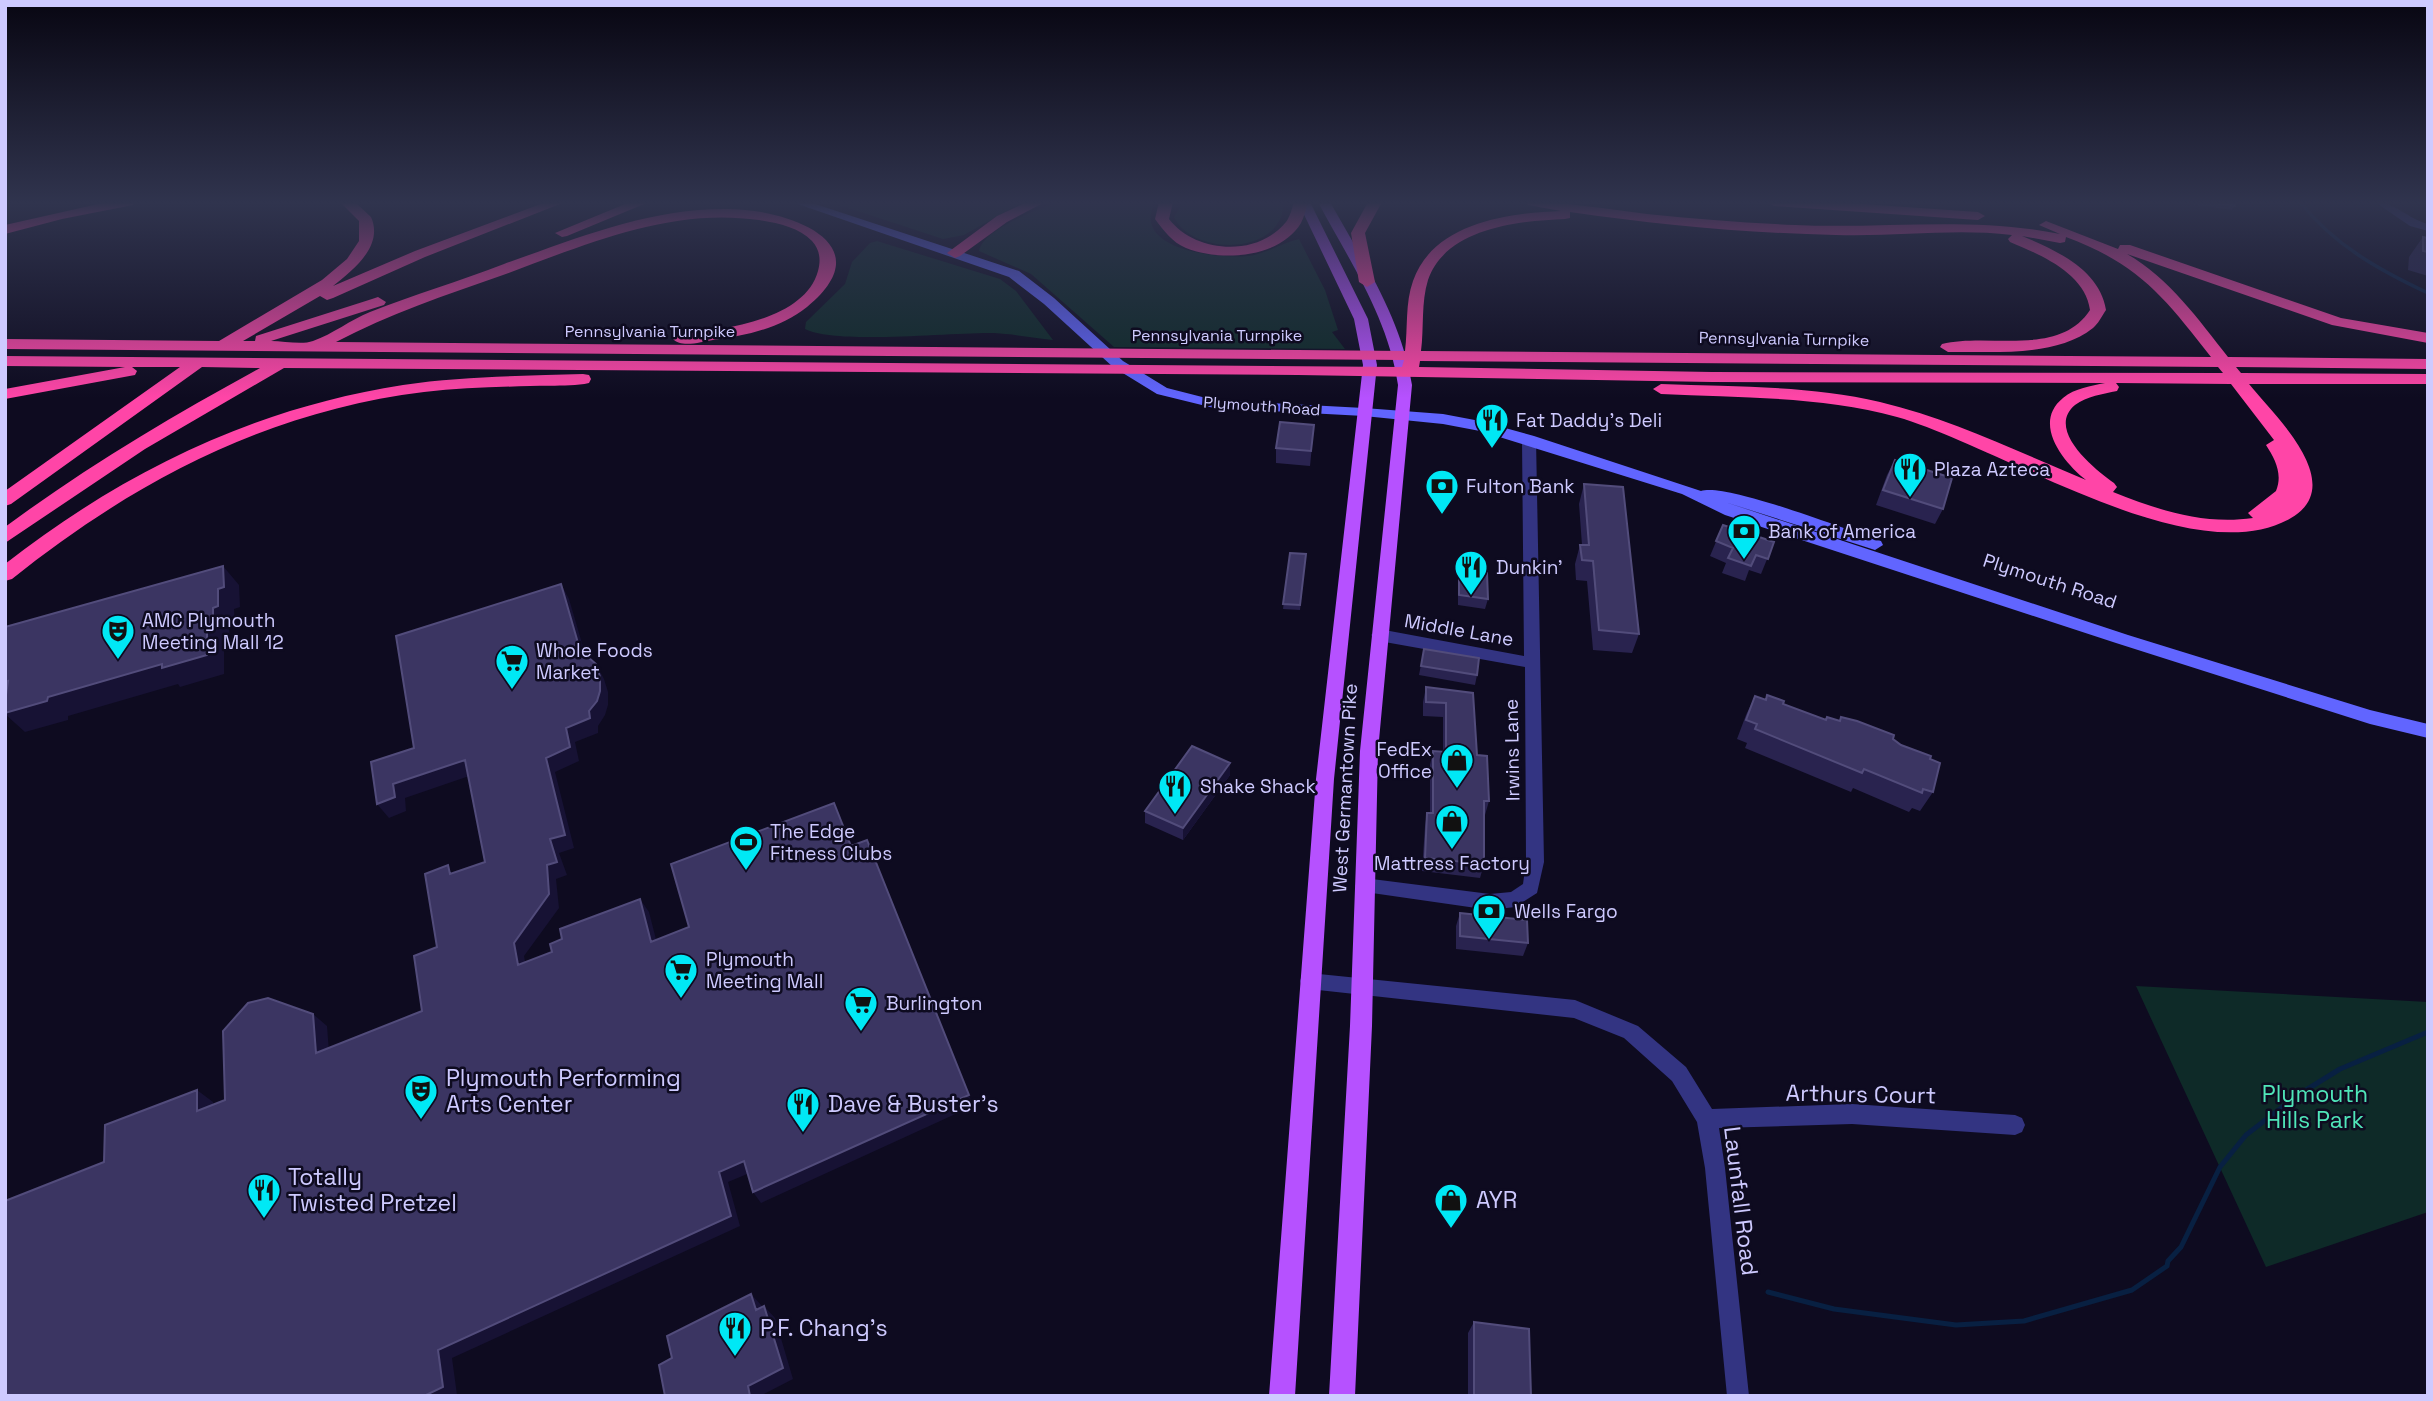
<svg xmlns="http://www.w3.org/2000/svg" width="2433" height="1401" font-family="'Space Grotesk',sans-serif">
<rect width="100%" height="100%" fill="#0e0b20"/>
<path fill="#0e2a28" d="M830 202H1022L964 235 943 239Z
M1058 202H1155C1130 250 1218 259 1248 256 1266 254 1282 243 1299 239L1325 290 1338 330 1332 332 1345 349 1114 347 1031 274 979 251C982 230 1039 209 1058 202Z
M1183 202H1284C1283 257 1192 256 1174 217Z
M877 241 1000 279 1016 291 1053 340C1034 338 1013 334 994 333 952 332 835 345 805 329L806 322 845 284 852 262 870 243Z
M2136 986 2428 1002V1212L2266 1267Z"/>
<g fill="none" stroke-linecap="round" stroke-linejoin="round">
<path stroke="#082042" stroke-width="3.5" d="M2300 202C2334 245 2379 270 2428 293"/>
<path stroke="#082042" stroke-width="5" d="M1768 1292 1834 1309 1956 1325 2024 1321 2132 1290 2167 1266 2168 1261 2181 1247 2220 1167 2246 1135 2298 1095 2340 1069 2428 1032"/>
<path fill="#333482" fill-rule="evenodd" d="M2375 202C2395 202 2408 219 2428 224V231L2410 226Z
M1529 435 1536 439 1544 862 1537 893 1515 907 1490 910 1358 891 1355 886 1358 881 1364 878 1490 894 1511 892 1523 884 1526 862 1525 667 1379 641 1371 635 1379 629 1524 656 1522 439Z
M1309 973 1575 1000 1638 1026 1686 1067 1712 1109 1852 1104 2015 1115 2022 1118 2025 1125 2022 1132 2015 1135 1852 1124 1719 1128 1725 1168 1749 1396H1727L1705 1168 1697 1122 1672 1081 1624 1038 1574 1018 1309 989 1302 987 1300 981 1302 975Z"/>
<path fill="#6165ff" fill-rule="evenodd" d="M792 202H809L1019 271 1054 298 1123 361 1167 388 1214 400 1364 408 1443 414 1480 421 1534 436 1701 491C1726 482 1849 531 1881 541L1883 545 1875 550 1725 502 2128 635 2370 710 2428 724V738L2370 724 2116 643 1725 515 1682 494 1480 431 1443 424 1364 416 1214 408 1157 394 1113 367 1044 304 1009 277Z"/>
<path fill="#b651ff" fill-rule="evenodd" d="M1298 202H1310L1368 319 1377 365 1334 779 1295 1396H1269L1316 779 1363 365 1354 319Z
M1318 202H1330C1363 261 1401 317 1412 385L1378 751 1372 1026 1355 1396H1329L1350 1026 1360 751 1398 385C1388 317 1350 262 1318 202Z"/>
<path fill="#ff45a7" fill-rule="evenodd" d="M107 202H135L133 205 62 219 5 234V225Z
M340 202H355L371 217C384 246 353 270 333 286L415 251 546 202H565L425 257 333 298 327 300 320 296 243 341H255L256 336 372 299 378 297 386 302 384 305 271 341C284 341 302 345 313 341 333 334 350 320 370 312 413 295 460 281 504 264 577 238 650 208 728 209 785 209 886 242 807 307 781 328 745 336 713 340 701 342 681 348 673 339L681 334C722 330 805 320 818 271 821 260 820 250 812 241 799 227 777 223 759 220 669 207 585 245 503 275 446 295 389 314 336 342L1405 351C1408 328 1405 303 1413 281 1433 223 1508 213 1561 211L1528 205 1526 202C1567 202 1607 209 1647 214 1696 219 1746 223 1795 225 1884 229 1972 216 2060 234L2039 225 2046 221 2118 249 2120 245H2130L2341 318 2428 333V343L2332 325 2127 254C2170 279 2198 319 2228 357L2428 359V369L2236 367 2241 373 2428 374V384H2249C2274 415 2349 484 2291 518 2192 575 2000 446 1897 417 1821 396 1740 398 1661 394L1653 389 1661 384C1734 387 1809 385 1880 402 1952 419 2018 452 2086 480 2063 462 2032 423 2063 398 2075 388 2091 386 2105 383L1712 382 1298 375 284 368 145 449 5 543V527C86 467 172 416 260 368L202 367 11 504 5 506V491L180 367H132L137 371 135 375 5 399V389L125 367 5 366V356L1402 367 1404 360 5 349V339L219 341 322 280 347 259 359 241V221ZM1570 212C1659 225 1747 233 1836 235 1895 237 1954 228 2012 235L2008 239 2010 242C2041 255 2085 273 2090 310 2059 358 1988 332 1942 344L1940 347 1948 352C1993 351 2055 358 2093 328 2098 324 2102 316 2106 310 2100 270 2056 250 2022 236L2060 243 2065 242 2066 237C2139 264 2165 298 2211 357L1421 351C1424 328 1421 302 1428 280 1446 228 1518 221 1565 219L1570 218ZM1420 361 2218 367 2223 373 1712 372 1419 367ZM2116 383 2231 384 2274 440 2266 445C2275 459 2283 474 2276 491L2248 513 2253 518C2203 525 2158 510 2113 492L2117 487 2114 483C2096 470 2045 430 2075 405 2087 396 2103 394 2117 391L2119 387Z
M630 202H649L567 236 562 237 555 233Z
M1027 202H1045L1007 222 960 256 955 258 947 253 997 216Z
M1159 202H1173L1169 219C1195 253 1257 258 1286 222 1290 217 1292 208 1294 202H1308C1306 209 1304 217 1301 223 1280 258 1221 262 1186 248 1172 242 1164 231 1155 219Z
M1368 202H1382L1365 233 1375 282 1367 287 1359 282 1351 233Z
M1767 202H1833L1978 212 1985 216 1978 220 1774 206Z
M583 374 589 375 591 379 589 383C571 387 549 385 530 386 495 387 459 388 424 392 268 411 133 482 12 579L5 581V564C123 472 254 408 403 385 462 376 523 376 583 374Z"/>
</g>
<path fill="#29234f" d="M2177 202H2234L2235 206 2232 210Z
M2423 237 2428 238V276L2408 270 2409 257Z
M1314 425 1310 466 1276 463V448Z
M1895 460 1943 509 1935 524 1876 505 1887 475Z
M1584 484 1639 634 1632 653 1593 650 1587 581 1576 580 1575 564 1580 545H1582L1579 504Z
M1723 525 1774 542 1761 574 1749 570 1745 581 1722 573 1726 563 1710 556Z
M1290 553 1306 554 1300 610 1283 609Z
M1459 573 1488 599 1485 609 1458 605V582Z
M1424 649 1477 675 1475 685 1419 675Z
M1426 687 1473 693 1477 755 1489 801 1485 815H1484V864L1480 878 1422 871 1425 826 1427 813H1430V765L1433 751 1443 752V717L1423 716V702Z
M1755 696 1783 704 1826 720 1827 717 1839 721 1841 717 1893 739 1901 745 1930 759 1933 792 1920 811 1912 808 1909 812 1853 788 1851 792 1745 748 1747 743 1737 739 1746 715Z
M1230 763V775L1183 840 1145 823V811Z
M1460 913 1528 943 1523 956 1456 949V926Z
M1474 1322 1531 1396H1468V1333Z"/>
<path fill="#171234" d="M223 566 239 585 240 607 234 609 235 626 229 627 230 643 224 646V674L180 687 178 684 68 716V720L25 732 5 714V713L48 697 207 626 218 589Z
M561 584 569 599 588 664 580 650Z
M596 664 604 679 608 692V705L605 715 598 726V733L575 742 579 761 555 772 574 848 559 853 567 875 556 879 559 908 524 956 528 978 518 965 514 943 547 865 550 839 546 758 566 728 589 711Z
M465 760 475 774 405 798 406 811 389 818 377 804 393 784Z
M1230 763V775L1183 840V828Z
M640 899 649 912 660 955 651 942Z
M313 1014 327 1026 330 1065 316 1053Z
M197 1090 213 1102 214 1122 197 1111Z
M969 1095 973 1106 761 1203 753 1192Z
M744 1161 752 1172 728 1182 740 1226 452 1358 457 1395 424 1396 438 1350 719 1172Z
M751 1294 762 1306 767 1322 756 1310Z
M764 1306 775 1318 793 1379 760 1396H750L748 1386Z"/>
<path fill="#3b3562" stroke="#524c7b" stroke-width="2" d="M2210 202H2234L2235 206Z
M2423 237 2428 238V252L2423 251Z
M1280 422 1314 425 1311 451 1276 448Z
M1895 460 1952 478 1943 509 1883 490Z
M1584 484 1623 487 1639 634 1599 630 1593 561 1582 560 1580 545H1589Z
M1723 525 1774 542 1768 559 1756 555 1751 566 1728 558 1733 548 1716 541Z
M1290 553 1306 554 1300 605 1283 604Z
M223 566 224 587 218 589V606L213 608V624L207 626V655L162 668V664L48 697 47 701 5 713V702L8 681 5 682V627Z
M1464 570 1487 573 1488 599 1459 595V573Z
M561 584 580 650 596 664 600 677V691L597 701 589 711 590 718 566 728 570 747 546 758 565 835 550 839 557 862 547 865 549 894 514 943 518 965 552 952 550 944 562 939 560 929 640 899 651 942 689 927 671 864 834 803 851 846 867 840 969 1095 753 1192 744 1161 719 1172 731 1216 438 1350 443 1387 424 1396H5V1201L104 1162 105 1125 197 1090V1111L225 1100 223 1031 248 1003 268 998 313 1014 316 1053 422 1011 414 956 437 947 425 874 448 865 450 874 485 862 465 760 393 784 395 797 377 804 371 762 414 748 396 636Z
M1424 649 1479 658 1477 675 1421 666Z
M1426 687 1473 693 1477 755 1487 756 1489 801H1484V864L1425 858 1427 813H1433V751L1446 752V703L1426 702Z
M1767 695 1784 701 1783 704 1826 720 1827 717 1840 721 1841 717 1857 721 1894 735 1893 739 1901 745 1931 756 1930 759 1940 763 1933 792 1923 789 1922 793 1864 769 1862 773 1755 729 1757 724 1746 720 1755 696 1766 700Z
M1192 746 1230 763 1183 828 1145 811Z
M1460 913 1527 920 1528 943 1460 936Z
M751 1294 756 1310 764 1306 783 1368 748 1386 750 1396H665L659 1365 672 1358 667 1336Z
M1474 1322 1529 1329 1531 1396H1474Z"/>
<linearGradient id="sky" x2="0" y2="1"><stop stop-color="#080612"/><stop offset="0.51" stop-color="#30344e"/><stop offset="1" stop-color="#30344e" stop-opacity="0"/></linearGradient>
<rect width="2433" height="398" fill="url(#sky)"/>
<defs>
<symbol id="restaurant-pin" viewBox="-11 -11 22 30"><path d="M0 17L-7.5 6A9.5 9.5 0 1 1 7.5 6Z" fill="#00e8f5" stroke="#0e0b20"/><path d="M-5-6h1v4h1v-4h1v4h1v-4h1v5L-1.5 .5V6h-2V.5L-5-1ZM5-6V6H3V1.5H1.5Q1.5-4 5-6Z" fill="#111"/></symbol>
<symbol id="bank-pin" viewBox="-11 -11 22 30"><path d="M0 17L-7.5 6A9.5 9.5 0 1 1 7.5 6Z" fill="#00e8f5" stroke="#0e0b20"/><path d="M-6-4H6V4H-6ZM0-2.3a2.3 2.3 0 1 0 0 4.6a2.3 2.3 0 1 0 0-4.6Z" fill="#111"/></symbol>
<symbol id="theatre-pin" viewBox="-11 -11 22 30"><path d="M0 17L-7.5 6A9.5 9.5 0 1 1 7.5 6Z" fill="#00e8f5" stroke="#0e0b20"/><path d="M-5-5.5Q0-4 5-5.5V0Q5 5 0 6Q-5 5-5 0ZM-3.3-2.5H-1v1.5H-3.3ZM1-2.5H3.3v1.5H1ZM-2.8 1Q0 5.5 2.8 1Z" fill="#111"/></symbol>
<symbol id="supermarket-pin" viewBox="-11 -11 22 30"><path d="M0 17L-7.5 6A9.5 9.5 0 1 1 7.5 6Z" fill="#00e8f5" stroke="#0e0b20"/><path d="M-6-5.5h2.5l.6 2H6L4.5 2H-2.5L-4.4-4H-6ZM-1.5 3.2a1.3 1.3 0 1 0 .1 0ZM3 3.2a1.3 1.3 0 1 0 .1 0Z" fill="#111"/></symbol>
<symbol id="shop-pin" viewBox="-11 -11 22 30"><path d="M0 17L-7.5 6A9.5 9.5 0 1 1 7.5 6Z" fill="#00e8f5" stroke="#0e0b20"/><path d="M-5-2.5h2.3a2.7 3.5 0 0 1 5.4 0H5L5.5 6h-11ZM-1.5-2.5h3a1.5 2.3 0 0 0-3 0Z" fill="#111"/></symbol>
<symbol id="stadium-pin" viewBox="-11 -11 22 30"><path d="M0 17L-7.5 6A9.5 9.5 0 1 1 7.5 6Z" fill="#00e8f5" stroke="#0e0b20"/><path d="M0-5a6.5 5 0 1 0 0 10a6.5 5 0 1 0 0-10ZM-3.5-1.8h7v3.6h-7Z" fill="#111"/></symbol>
</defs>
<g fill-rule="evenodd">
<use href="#restaurant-pin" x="1473" y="401" width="38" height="52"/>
<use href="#restaurant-pin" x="1891" y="450" width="38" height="52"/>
<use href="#bank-pin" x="1423" y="467" width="38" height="52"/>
<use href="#bank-pin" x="1725" y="512" width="38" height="52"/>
<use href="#restaurant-pin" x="1452" y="548" width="38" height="52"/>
<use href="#theatre-pin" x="99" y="612" width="38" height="52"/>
<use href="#supermarket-pin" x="493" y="642" width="38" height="52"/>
<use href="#shop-pin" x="1438" y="741" width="38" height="52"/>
<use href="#restaurant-pin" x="1156" y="767" width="38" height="52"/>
<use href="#shop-pin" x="1433" y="802" width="38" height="52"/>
<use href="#stadium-pin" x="727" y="823" width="38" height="52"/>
<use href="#bank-pin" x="1470" y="892" width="38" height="52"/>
<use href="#supermarket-pin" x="662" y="951" width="38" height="52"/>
<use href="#supermarket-pin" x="842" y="984" width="38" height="52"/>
<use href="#theatre-pin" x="402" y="1072" width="38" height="52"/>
<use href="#restaurant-pin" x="784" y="1085" width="38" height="52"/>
<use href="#restaurant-pin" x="245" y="1171" width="38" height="52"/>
<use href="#shop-pin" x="1432" y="1181" width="38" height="52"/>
<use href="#restaurant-pin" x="716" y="1309" width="38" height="52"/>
</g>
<g text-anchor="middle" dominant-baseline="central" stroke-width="5" stroke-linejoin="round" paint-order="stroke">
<g font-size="16" fill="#cecaff" stroke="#0e0b20">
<text x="650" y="331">Pennsylvania Turnpike</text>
<text x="1217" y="335">Pennsylvania Turnpike</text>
<text transform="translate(1784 339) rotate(1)">Pennsylvania Turnpike</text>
<text transform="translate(1262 406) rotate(4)">Plymouth Road</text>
</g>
<g font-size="19" fill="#cecaff" stroke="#0e0b20" text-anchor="start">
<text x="1516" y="420">Fat Daddy's Deli</text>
<text x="1934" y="469">Plaza Azteca</text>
<text x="1466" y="486">Fulton Bank</text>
<text x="1768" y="531">Bank of America</text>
<text x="1496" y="567">Dunkin'</text>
<text x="142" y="620">AMC Plymouth<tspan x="142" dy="22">Meeting Mall 12</tspan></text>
<text x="536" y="650">Whole Foods<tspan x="536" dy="22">Market</tspan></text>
<text x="1432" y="749" text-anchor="end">FedEx<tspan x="1432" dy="22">Office</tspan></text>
<text x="1200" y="786">Shake Shack</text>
<text x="770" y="831">The Edge<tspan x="770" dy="22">Fitness Clubs</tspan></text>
<text x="1452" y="863" text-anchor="middle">Mattress Factory</text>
<text x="1514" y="911">Wells Fargo</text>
<text x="706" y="959">Plymouth<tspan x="706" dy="22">Meeting Mall</tspan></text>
<text x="886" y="1003">Burlington</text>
</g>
<g font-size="19" fill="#cecaff" stroke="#0e0b20">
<text transform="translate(2050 581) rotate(18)">Plymouth Road</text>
<text transform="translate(1459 630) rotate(10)">Middle Lane</text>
<text transform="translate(1512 750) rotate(-91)">Irwins Lane</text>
<text transform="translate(1345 788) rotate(-87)">West Germantown Pike</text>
</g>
<g font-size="23" fill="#cecaff" stroke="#0e0b20" text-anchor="start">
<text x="446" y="1078">Plymouth Performing<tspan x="446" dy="26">Arts Center</tspan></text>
<text x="828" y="1104">Dave &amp; Buster's</text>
<text x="288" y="1177">Totally<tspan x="288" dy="26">Twisted Pretzel</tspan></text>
<text x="1476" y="1200">AYR</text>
<text x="760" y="1328">P.F. Chang's</text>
</g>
<g font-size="23" fill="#cecaff" stroke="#0e0b20">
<text transform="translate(1861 1094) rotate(1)">Arthurs Court</text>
<text transform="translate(1741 1201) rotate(83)">Launfall Road</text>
</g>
<g font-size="23" fill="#50e6b9" stroke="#0e0b20">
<text x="2315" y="1094">Plymouth<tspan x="2315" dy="26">Hills Park</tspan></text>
</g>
</g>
<rect width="2433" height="1401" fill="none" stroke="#cecaff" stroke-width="14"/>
</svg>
